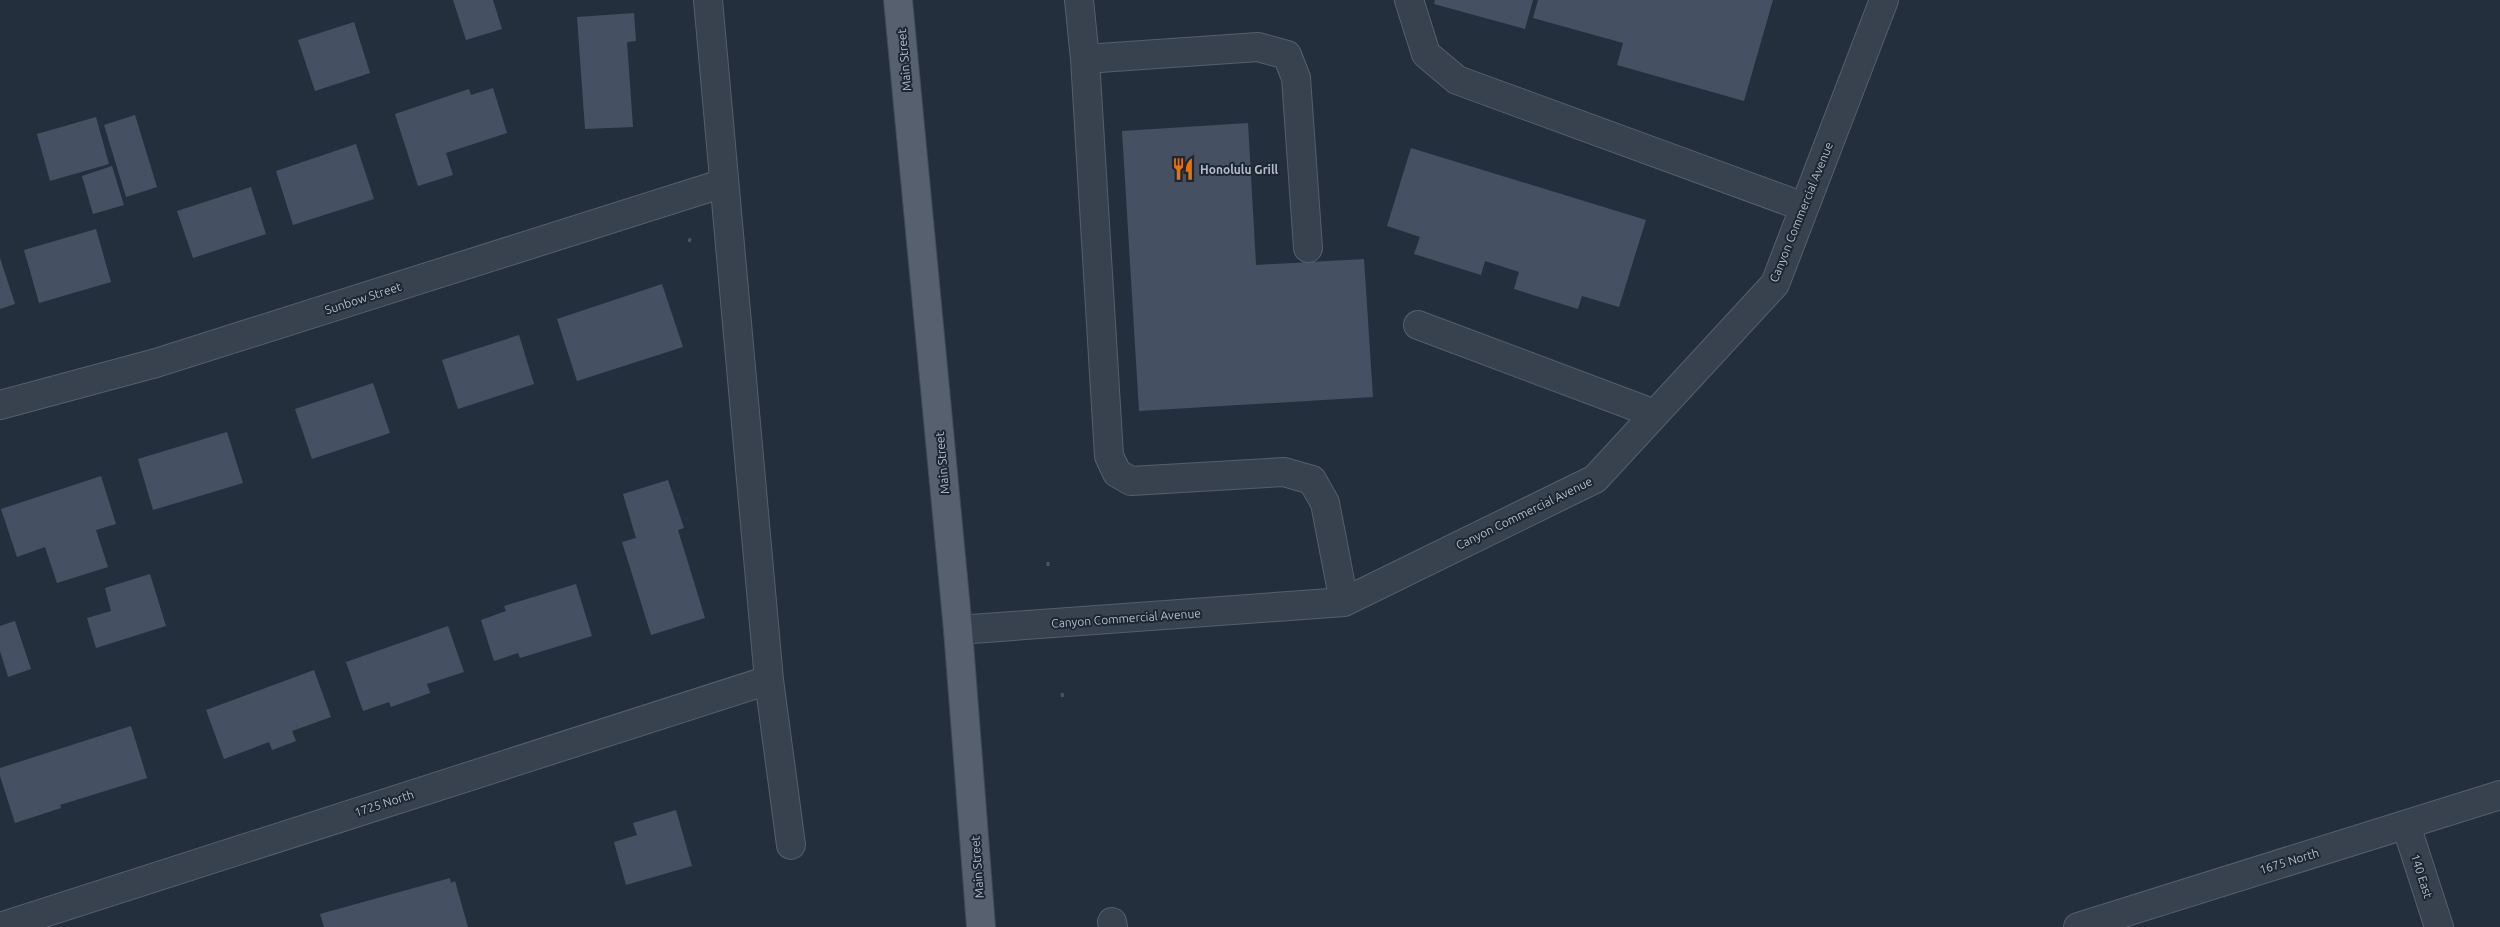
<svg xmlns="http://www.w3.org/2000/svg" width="2500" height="927" font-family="Ubuntu,sans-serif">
<rect width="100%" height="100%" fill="#242f3e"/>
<path fill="#455162" d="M453 0H493L502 29 466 40Z
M1435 0H1533L1525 29 1434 4Z
M1538 0H1773L1744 101 1617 65 1623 43 1533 18Z
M634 13 636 41 627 42 633 127 585 129 577 17Z
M354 22 370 73 315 91 298 40Z
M493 88 507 133 446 153 453 175 418 186 395 114 469 89 471 95Z
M135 115 157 187 126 197 104 125Z
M96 117 109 164 50 181 37 134Z
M1248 123 1256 265 1364 259 1373 397 1139 411 1122 131Z
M356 144 374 199 293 225 276 171Z
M1411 148 1646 220 1619 307 1582 296 1578 309 1514 289 1519 272 1485 261 1481 275 1414 254 1420 237 1387 226Z
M112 166 124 205 93 214 82 176Z
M251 187 266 234 193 258 177 211Z
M96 229 111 282 39 303 24 250Z
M0 258 15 304 0 309Z
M662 284 683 347 577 381 557 319Z
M519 335 534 384 458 409 442 360Z
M373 383 390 433 312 459 295 409Z
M227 432 243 483 153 510 138 459Z
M101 476 116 524 96 530 108 567 57 583 45 547 17 557 1 509Z
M668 480 684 528 678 530 705 618 651 635 622 542 636 538 623 494Z
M150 574 166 626 96 648 87 618 111 611 105 588Z
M576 584 592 636 520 658 518 653 494 661 481 620 506 611 504 606Z
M15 621 31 669 8 677 0 651V626Z
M448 626 464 672 427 684 430 693 391 707 389 702 363 711 346 662Z
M314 670 331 717 292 731 296 741 272 750 269 742 224 759 206 710Z
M131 726 147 778 60 805 61 808 15 823 0 776V768Z
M676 810 692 866 626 885 614 842 637 835 633 823Z
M450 878 451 883 455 881 468 927H324L320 914Z"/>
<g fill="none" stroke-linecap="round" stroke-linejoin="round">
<defs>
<path id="minor" d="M708 0 769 680 791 845
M1079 0 1085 59
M1409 0 1426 54 1457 80 1804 207
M1308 248 1296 78 1287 55 1258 47 1085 59 1109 456 1117 473 1131 481 1284 472 1312 480 1325 503 1344 602
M1418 325 1655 414
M0 405 156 363 724 183
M958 630 1344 602 1595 479 1775 284 1884 0
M2406 825 2439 927
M1112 922 1113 927
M0 927 769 680
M2078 927 2500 795"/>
<path id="major" d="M898 0 958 630 981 927"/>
</defs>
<use href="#minor" stroke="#565f6c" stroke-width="30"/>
<use href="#major" stroke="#414a57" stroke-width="30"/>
<path stroke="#44595c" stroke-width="3" stroke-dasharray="4 4" stroke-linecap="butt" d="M689 242 691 236
M1048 566V559
M1062 693 1063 699"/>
<use href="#minor" stroke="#38414e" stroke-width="28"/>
<use href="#major" stroke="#56606e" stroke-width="28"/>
</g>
<defs>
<symbol id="restaurant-bare" viewBox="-9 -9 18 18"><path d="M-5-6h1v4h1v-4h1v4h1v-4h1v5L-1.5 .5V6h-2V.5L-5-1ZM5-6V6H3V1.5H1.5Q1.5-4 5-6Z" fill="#e8710a" stroke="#1d2633" stroke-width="2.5" paint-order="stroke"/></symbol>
</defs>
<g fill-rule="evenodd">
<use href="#restaurant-bare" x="1167" y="153" width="32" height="32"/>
</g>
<g text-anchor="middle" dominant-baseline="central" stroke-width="4" stroke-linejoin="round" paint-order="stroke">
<g font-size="12" fill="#b4bcc9" stroke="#1d2633">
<text transform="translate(904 60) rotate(-95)">Main Street</text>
<text transform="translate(1801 212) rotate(-68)">Canyon Commercial Avenue</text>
<text transform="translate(363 298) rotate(-18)">Sunbow Street</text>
<text transform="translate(942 463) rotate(-95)">Main Street</text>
<text transform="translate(1524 513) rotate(-26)">Canyon Commercial Avenue</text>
<text transform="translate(1126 618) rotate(-4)">Canyon Commercial Avenue</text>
<text transform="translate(384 803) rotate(-18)">1725 North</text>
<text transform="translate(2289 861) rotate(-17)">1675 North</text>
<text transform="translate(977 867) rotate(-94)">Main Street</text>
<text transform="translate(2422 876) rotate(72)">140 East</text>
</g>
<g font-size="12" font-weight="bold" fill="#b4bcc9" stroke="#1d2633" text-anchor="start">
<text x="1200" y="169">Honolulu Grill</text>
</g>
</g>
</svg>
